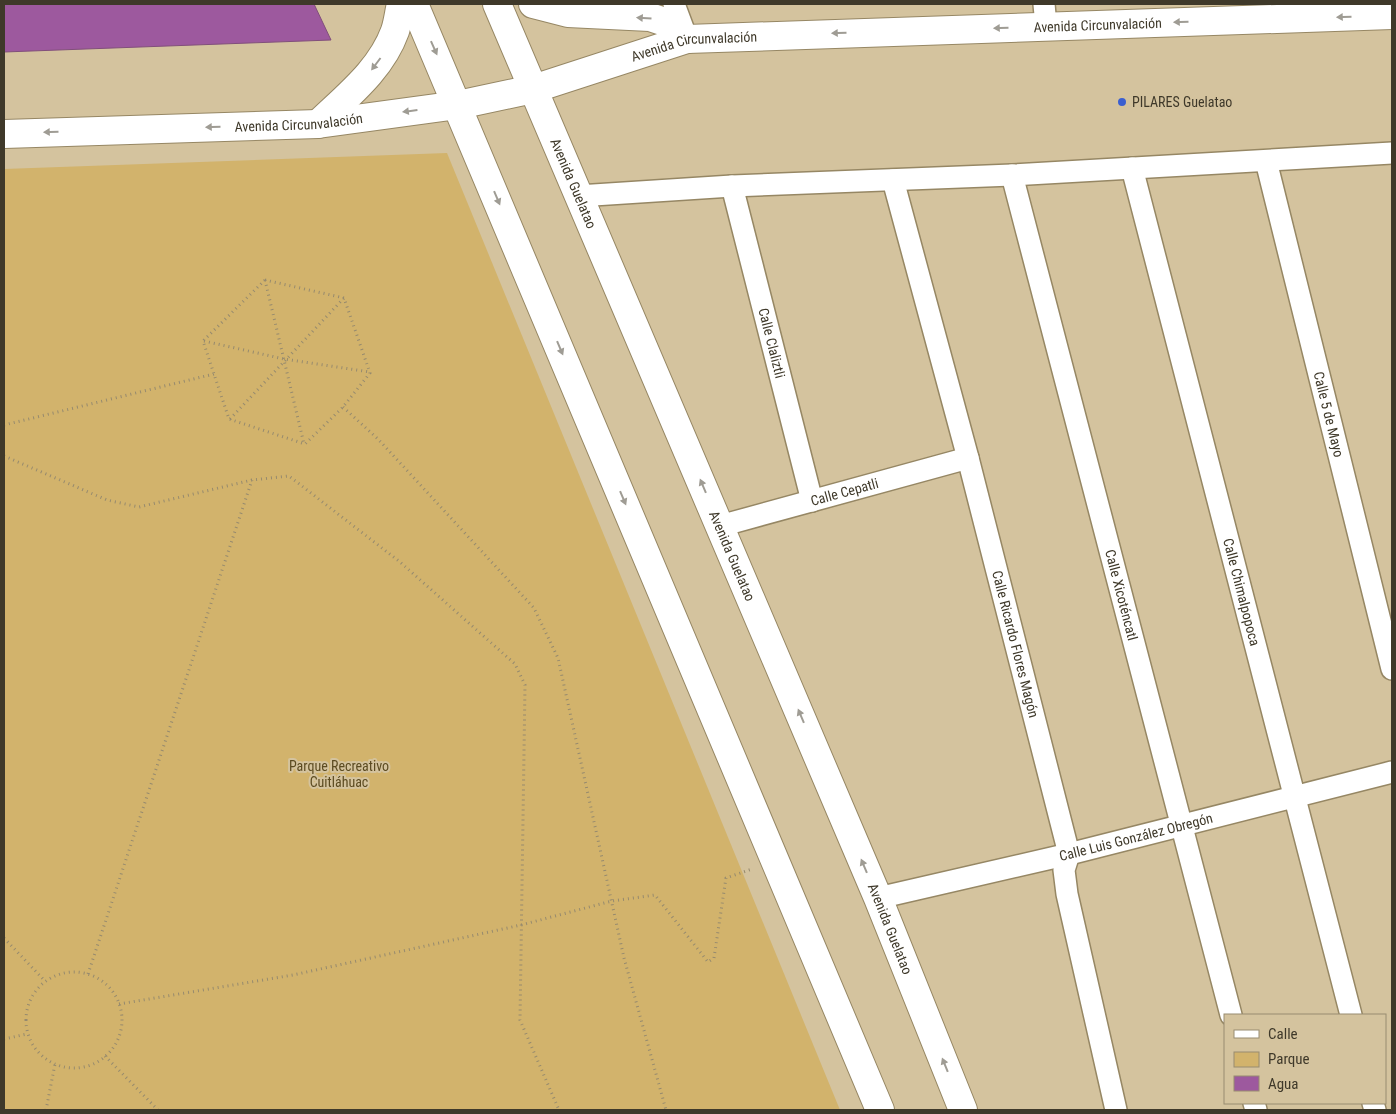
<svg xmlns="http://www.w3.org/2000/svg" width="1396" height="1114" font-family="'Roboto Condensed',sans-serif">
<rect width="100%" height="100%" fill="#d4c39e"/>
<path fill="#d2b36c" d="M447 153 840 1110H4V169Z"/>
<path fill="#9d599e" stroke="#814f7b" d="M4 4H314L331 40 4 52Z"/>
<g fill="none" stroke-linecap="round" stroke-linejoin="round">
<defs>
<g id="street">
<path d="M674 4 687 39"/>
<path d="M1044 4 1046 26"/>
<path id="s1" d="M1266 161 1392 669"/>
<path id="s2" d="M1132 168 1351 1015"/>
<path id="s3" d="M1012 175 1231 1015"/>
<path id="s4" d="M893 180 968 458 1069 854 1064 870 1067 894 1116 1110"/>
<path id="s5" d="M732 186 812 501"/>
<path d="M578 196 732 186 1012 175 1392 153"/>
<path id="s6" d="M720 526 968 458"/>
<path id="s7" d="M878 898 1069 854 1392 772"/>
<path d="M1254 1103 1256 1110"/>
<path d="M1373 1103 1375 1110"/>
</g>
<g id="secondary">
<path d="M414 4 880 1110"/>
<path id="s8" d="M497 4 878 898 963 1110"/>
</g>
<g id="primary">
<path d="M533 4 568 13 650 17 668 23 687 39"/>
<path d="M318 124C347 96 381 70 395 31 398 22 399 12 401 4"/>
<path id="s9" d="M4 134 318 124 458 105 533 89 687 39 1392 15"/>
</g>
</defs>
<use href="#street" stroke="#968764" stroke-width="24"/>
<use href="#secondary" stroke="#968764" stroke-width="30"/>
<use href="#primary" stroke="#968764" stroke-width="30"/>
<path stroke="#968a6e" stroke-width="3" stroke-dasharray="1 4" stroke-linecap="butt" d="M265 280 344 298 370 373 343 407 305 444 229 419 203 341Z
M265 280 304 444
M204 341 284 359 370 372
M343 407 378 439 534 608 558 658 624 958 666 1110
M230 419 344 298
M4 425 214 374
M4 456 107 500 139 507 252 480 289 476 400 562 515 664 525 685 520 1020 559 1110
M4 938 45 981
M26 1020a48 48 0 1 1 96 0a48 48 0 1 1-96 0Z
M88 974 252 480
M119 1004 293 975 521 925 612 901 655 895 708 962 714 958 726 878 752 869
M4 1039 27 1034
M105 1056 158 1110
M46 1110 55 1064"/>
<use href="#street" stroke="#fff" stroke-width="21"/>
<use href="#secondary" stroke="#fff" stroke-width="28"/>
<use href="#primary" stroke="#fff" stroke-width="28"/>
</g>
<defs><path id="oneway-solid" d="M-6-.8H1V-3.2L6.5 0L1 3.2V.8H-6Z" transform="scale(1.25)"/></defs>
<g fill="#9f9c94">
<use href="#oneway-solid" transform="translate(1344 17) rotate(178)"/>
<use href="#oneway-solid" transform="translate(644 18) rotate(-176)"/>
<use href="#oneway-solid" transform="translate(1181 22) rotate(178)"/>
<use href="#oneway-solid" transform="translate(1001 28) rotate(178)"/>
<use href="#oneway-solid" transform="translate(839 33) rotate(178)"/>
<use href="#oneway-solid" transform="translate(434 48) rotate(66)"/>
<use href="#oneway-solid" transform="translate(376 64) rotate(127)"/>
<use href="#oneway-solid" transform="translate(410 111) rotate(173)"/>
<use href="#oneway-solid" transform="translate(213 127) rotate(178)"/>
<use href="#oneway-solid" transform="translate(51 132) rotate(178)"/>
<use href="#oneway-solid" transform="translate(497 198) rotate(67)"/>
<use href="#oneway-solid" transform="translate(560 348) rotate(67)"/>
<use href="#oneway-solid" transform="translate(703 486) rotate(-113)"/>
<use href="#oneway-solid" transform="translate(623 498) rotate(67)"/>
<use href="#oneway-solid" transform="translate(801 716) rotate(-113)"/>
<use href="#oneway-solid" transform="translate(864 866) rotate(-113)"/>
<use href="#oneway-solid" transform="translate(945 1065) rotate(-112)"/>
</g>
<circle fill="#3b5fd0" stroke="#d4c39e" stroke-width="2" cx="1122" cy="102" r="5"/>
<g text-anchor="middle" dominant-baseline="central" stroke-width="4" stroke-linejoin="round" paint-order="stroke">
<g font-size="14" fill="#3f392a" stroke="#d4c39e">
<text stroke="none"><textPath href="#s9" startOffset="1105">Avenida Circunvalación</textPath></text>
<text stroke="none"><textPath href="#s9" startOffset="700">Avenida Circunvalación</textPath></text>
<text stroke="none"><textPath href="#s9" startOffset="295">Avenida Circunvalación</textPath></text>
<text stroke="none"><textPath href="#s8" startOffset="195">Avenida Guelatao</textPath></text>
<text stroke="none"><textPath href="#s5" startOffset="162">Calle Claliztli</textPath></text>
<text stroke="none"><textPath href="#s1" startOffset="261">Calle 5 de Mayo</textPath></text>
<text stroke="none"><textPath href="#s6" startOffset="129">Calle Cepatli</textPath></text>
<text stroke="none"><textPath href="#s8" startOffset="600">Avenida Guelatao</textPath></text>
<text stroke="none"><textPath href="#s2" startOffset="438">Calle Chimalpopoca</textPath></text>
<text stroke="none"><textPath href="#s3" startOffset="434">Calle Xicoténcatl</textPath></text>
<text stroke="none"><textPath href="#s4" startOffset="480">Calle Ricardo Flores Magón</textPath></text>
<text stroke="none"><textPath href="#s7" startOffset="265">Calle Luis González Obregón</textPath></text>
<text stroke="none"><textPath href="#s8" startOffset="1005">Avenida Guelatao</textPath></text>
</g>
<g font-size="14" fill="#3f392a" stroke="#d4c39e" text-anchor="start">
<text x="1132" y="102">PILARES Guelatao</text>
</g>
<g font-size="14" fill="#5c4b21" stroke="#d4c39e">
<text x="339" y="766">Parque Recreativo<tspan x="339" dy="16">Cuitláhuac</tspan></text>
</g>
</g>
<rect width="1396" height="1114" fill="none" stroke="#3f392a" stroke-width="10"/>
<rect x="1224" y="1014" width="162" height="90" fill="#d4c39e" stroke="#988c70"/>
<rect x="1234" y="1030" width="25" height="8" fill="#ffffff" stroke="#988c70"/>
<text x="1268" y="1039" font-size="15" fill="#3f392a">Calle</text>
<rect x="1234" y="1052" width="25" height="15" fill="#d2b36c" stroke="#988c70"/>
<text x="1268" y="1064" font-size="15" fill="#3f392a">Parque</text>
<rect x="1234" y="1076" width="25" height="15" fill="#9d599e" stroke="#988c70"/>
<text x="1268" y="1089" font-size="15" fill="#3f392a">Agua</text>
</svg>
